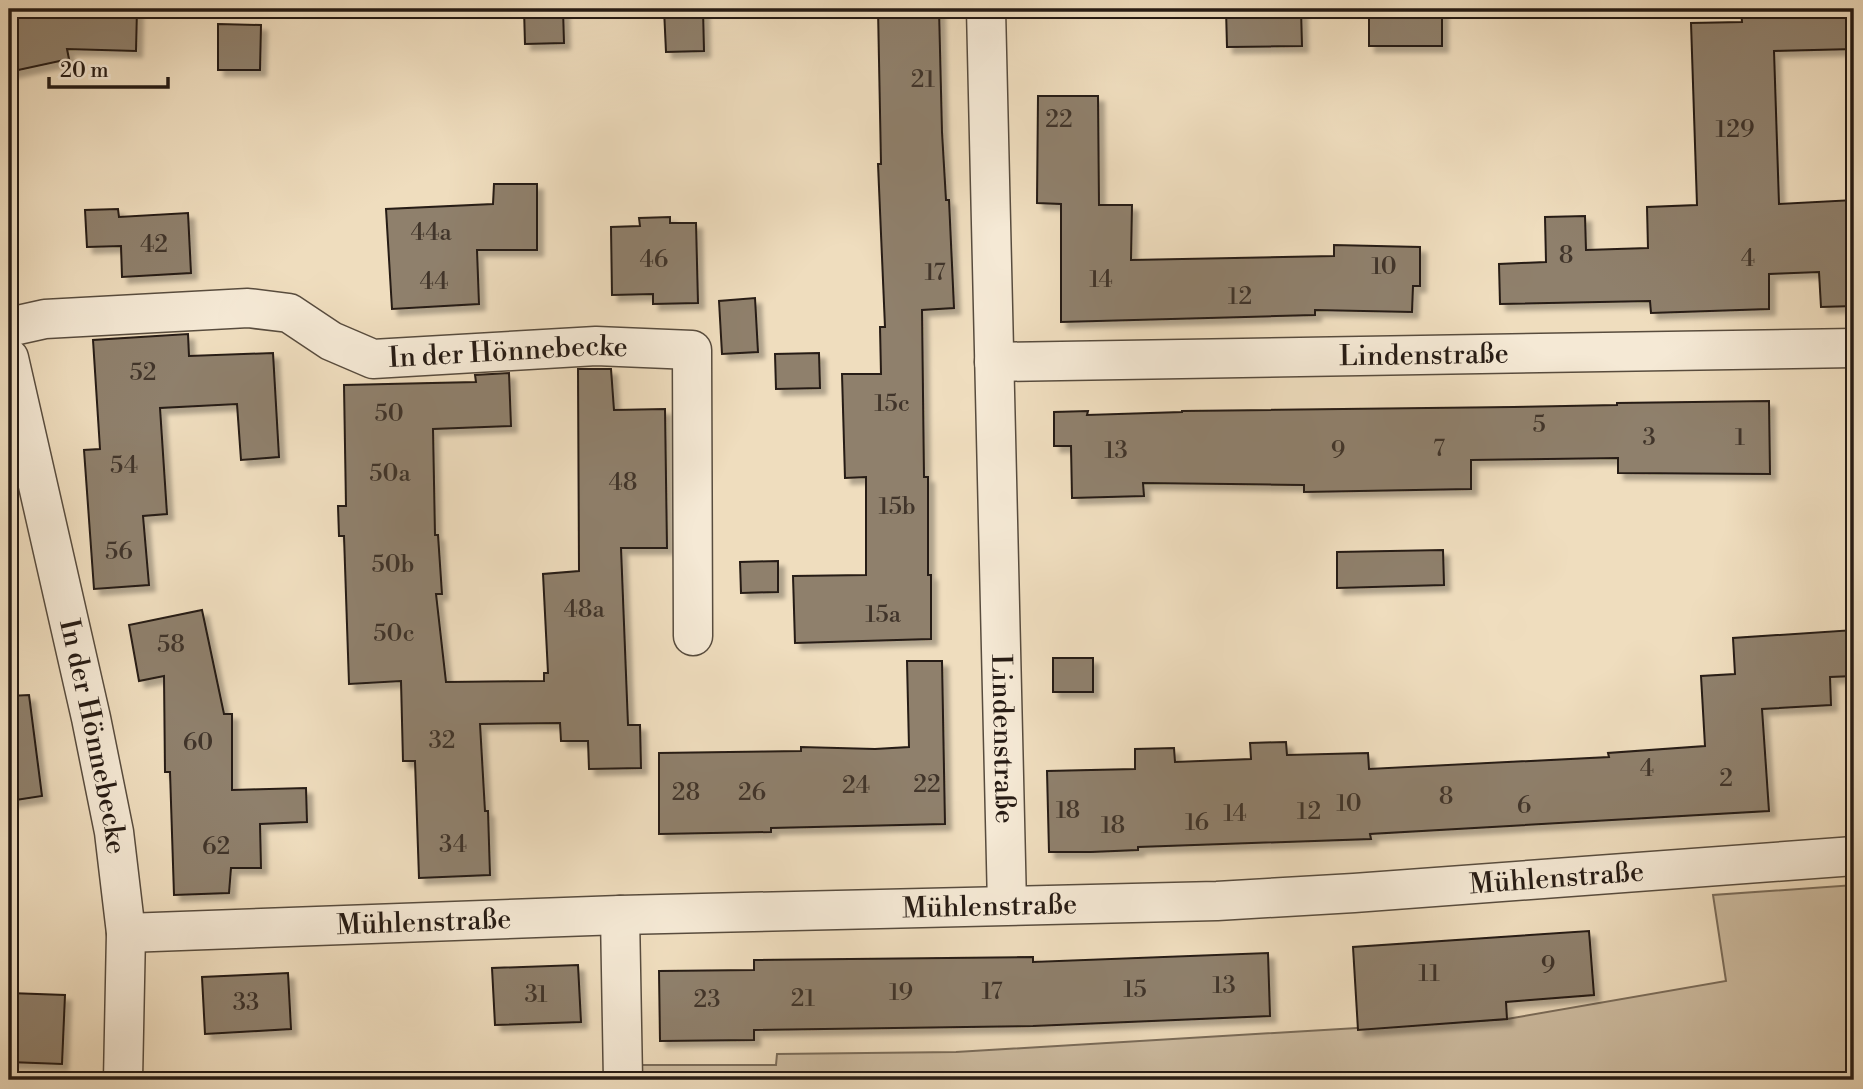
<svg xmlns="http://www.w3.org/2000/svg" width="1863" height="1089" font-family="'Libre Bodoni',serif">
<defs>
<filter id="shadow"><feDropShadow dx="6" dy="6" stdDeviation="2" flood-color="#0004"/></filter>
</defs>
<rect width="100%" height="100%" fill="#efddbe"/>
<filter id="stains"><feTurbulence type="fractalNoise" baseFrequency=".00286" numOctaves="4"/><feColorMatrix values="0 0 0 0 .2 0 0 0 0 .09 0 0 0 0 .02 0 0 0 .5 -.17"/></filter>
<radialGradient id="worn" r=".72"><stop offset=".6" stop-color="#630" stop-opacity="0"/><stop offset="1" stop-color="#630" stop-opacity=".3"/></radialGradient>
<path fill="#cdbca1" stroke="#7a6c5a" stroke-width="2" d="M1854 885V1080H638V1065H776L777 1054 956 1052 1507 1019 1726 981 1713 895Z"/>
<path fill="#8f806c" stroke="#261b14" stroke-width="2" filter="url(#shadow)" d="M9 9H137L136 51 67 49 69 59 9 72Z
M524 9H563L564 43 525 44Z
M664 9H703L704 51 666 52Z
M878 9H939L942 132 946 200H949L954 308 922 310 924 477H928V575H931V639L795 643 793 576 866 575V477L845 478 842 374H881L880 327H885L878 164H881Z
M1226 9H1301L1302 46 1227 47Z
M1369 9H1442V46H1369Z
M1854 9V49L1774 51 1779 204 1854 200V306L1821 307 1819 272 1769 274V309L1651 313 1650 301 1500 304 1499 264 1546 262 1545 217 1585 216 1586 250 1648 248 1647 207 1697 205 1691 23 1742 22 1741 10Z
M218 24 261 25 260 70H218Z
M1038 96H1098L1099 205H1132L1131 260 1334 256V245L1420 247V286H1413L1412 312 1315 310V315L1061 322V204L1037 203Z
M494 184H537V250H477L479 304 392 309 386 209 493 204Z
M118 209 119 217 188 213 191 273 122 277 121 246 87 247 85 210Z
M670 217V223H696L698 303 653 304V294L612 295 611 227 640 226 639 218Z
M755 298 758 352 722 354 719 301Z
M188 334 189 356 273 353 279 457 241 460 237 404 160 408 167 514 143 516 149 585 94 589 84 450 100 449 93 340Z
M819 353 820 388 776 389 775 354Z
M578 369H611L614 410 665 409 667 548H621L628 725H640L641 768 589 769 588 741H561L560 723 480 724 485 811H488L490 875 419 878 415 761H403L401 681 349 684 344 536H339L338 506H346L344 385 476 382 475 375 509 373 511 426 433 429 435 535H438L442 594H436L446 682 544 681V673H548L543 574 579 571Z
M1769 401 1770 474 1618 473V458L1471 460V489L1304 492V485L1143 483 1144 496 1072 498 1071 446H1054V412L1088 411 1087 415 1182 412V411L1513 407 1617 405V403Z
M1443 550 1444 585 1337 588V552Z
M778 561V592L741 593 740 562Z
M202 610 224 714H232V790L306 788 307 822 260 824 261 868H231L229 893 174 895 170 772H165L164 676 139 681 129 625Z
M1854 630V676L1830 677 1831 705 1762 709 1769 811 1370 834 1371 839 1138 847V850L1091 852H1049L1047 771 1135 769V749L1174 748 1175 762 1251 759 1250 743 1286 742 1287 755 1368 753 1369 769 1609 757 1608 753 1705 746 1701 676 1735 674 1733 638Z
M1053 658H1093V692H1053Z
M907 661H942L945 824 771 828V832L659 834V753L801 751V747L875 749 909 747Z
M29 695 42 796 9 801V696Z
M1589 931 1594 995 1506 1002 1507 1019 1358 1030 1353 947Z
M1268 953 1270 1016 1033 1026 754 1030V1040L660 1041 659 971 754 970V960L1033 957V962Z
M578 965 581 1022 495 1025 492 968Z
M288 973 291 1029 205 1034 202 977Z
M9 993 65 995 62 1064 9 1062Z"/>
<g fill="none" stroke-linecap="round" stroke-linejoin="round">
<defs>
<g id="minor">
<path id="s1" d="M986 9 1007 905"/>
<path id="s2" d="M9 327 45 319 248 308 289 313 331 341 373 359 596 346 692 350 693 636"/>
<path id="s3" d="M9 358 91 718 114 832 126 933 123 1080"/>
<path id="s4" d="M994 362 1854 348"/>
<path d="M620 915 623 1080"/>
<path id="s5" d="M126 933 620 915 1217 901 1354 893 1854 856"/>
</g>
</defs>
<use href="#minor" stroke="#584c3e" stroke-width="41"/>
<use href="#minor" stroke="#f5e9d5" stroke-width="38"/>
</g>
<g text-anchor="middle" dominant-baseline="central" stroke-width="5" stroke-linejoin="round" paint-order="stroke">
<g font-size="24" fill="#40342a">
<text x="923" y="80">21</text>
<text x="1059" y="120">22</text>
<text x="1735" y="130">129</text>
<text x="431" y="233">44a</text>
<text x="154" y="245">42</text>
<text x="1566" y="256">8</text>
<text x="1748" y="259">4</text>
<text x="654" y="260">46</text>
<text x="1384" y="267">10</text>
<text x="935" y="273">17</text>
<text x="1101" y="280">14</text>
<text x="434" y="282">44</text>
<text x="1240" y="297">12</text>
<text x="143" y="373">52</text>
<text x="892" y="404">15c</text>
<text x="389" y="414">50</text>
<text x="1539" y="425">5</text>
<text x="1649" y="438">3</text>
<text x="1740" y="438">1</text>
<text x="1439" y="449">7</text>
<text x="1116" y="451">13</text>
<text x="1338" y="451">9</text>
<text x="124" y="466">54</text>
<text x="390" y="474">50a</text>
<text x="623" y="483">48</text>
<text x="897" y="507">15b</text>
<text x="119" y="552">56</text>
<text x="393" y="565">50b</text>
<text x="584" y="610">48a</text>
<text x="883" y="615">15a</text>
<text x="394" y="634">50c</text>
<text x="171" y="645">58</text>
<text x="442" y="741">32</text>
<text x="198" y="743">60</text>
<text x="1647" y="769">4</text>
<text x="1726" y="779">2</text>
<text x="927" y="785">22</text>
<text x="856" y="786">24</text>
<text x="686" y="793">28</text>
<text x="752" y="793">26</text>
<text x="1446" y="797">8</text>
<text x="1349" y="804">10</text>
<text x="1524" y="806">6</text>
<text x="1068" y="811">18</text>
<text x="1309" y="812">12</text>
<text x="1235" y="814">14</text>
<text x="1197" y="823">16</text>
<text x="1113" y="826">18</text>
<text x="453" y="845">34</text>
<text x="216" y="847">62</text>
<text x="1548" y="966">9</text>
<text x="1429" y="974">11</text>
<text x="1224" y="986">13</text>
<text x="1135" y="990">15</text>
<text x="992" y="992">17</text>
<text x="901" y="993">19</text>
<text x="536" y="995">31</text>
<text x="803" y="999">21</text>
<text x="707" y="1000">23</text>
<text x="246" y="1003">33</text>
</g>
<g font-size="28" fill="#261b14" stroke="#f5e9d5">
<text stroke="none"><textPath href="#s2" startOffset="513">In der Hönnebecke</textPath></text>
<text stroke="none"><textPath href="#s4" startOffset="430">Lindenstraße</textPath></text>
<text stroke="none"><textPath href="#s3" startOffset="388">In der Hönnebecke</textPath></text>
<text stroke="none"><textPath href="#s1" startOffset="730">Lindenstraße</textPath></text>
<text stroke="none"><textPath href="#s5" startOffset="1432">Mühlenstraße</textPath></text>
<text stroke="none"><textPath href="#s5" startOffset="864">Mühlenstraße</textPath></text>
<text stroke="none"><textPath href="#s5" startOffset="298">Mühlenstraße</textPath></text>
</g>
</g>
<rect width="1863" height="1089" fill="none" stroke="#efddbe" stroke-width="35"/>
<rect x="10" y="10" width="1842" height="1068" fill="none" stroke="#261b14" stroke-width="3.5"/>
<rect x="18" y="18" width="1828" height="1054" fill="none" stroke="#261b14" stroke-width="2"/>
<path d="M49 77v10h119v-10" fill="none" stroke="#261b14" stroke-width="3.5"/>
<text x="60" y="77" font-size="21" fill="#261b14" stroke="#f5e9d5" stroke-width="5" paint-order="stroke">20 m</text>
<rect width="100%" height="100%" filter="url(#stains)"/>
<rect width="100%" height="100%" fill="url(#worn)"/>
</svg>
